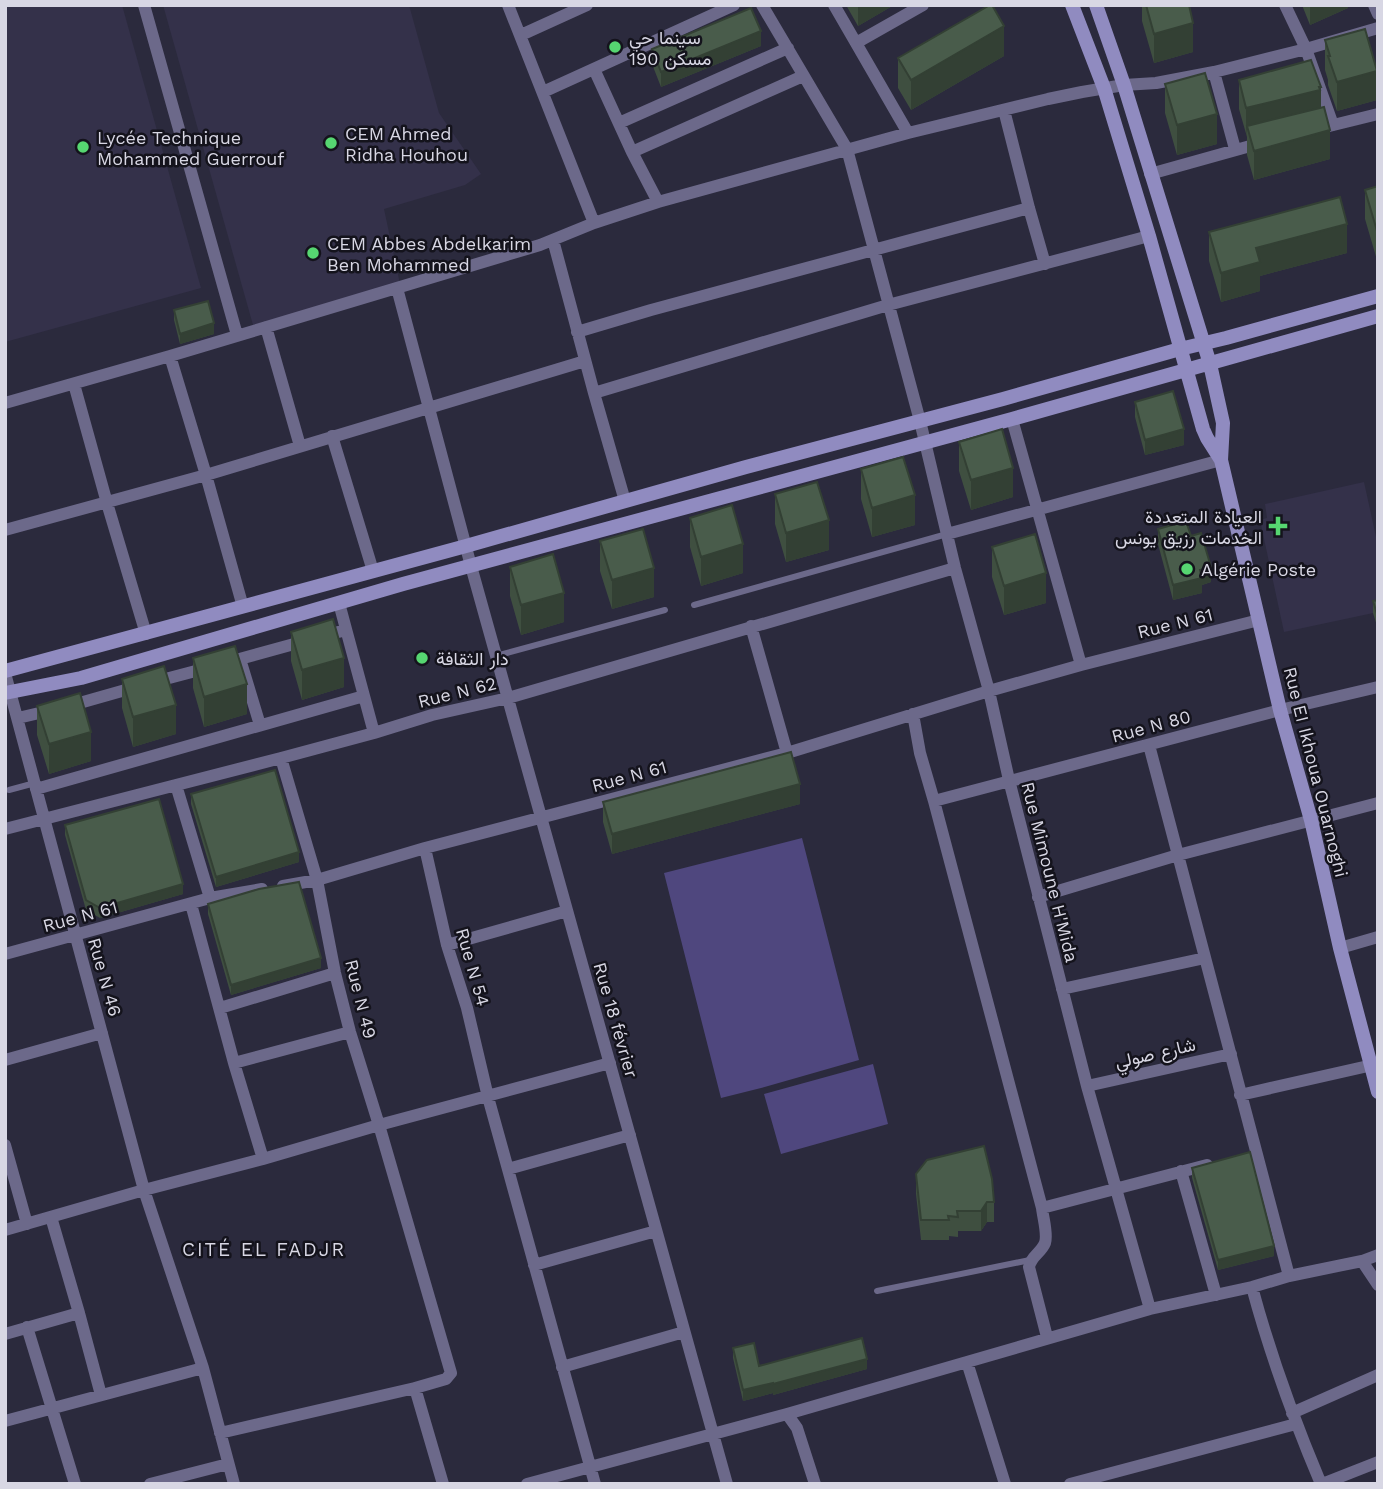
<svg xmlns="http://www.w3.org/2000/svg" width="1383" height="1489" font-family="'Work Sans',Vazirmatn,sans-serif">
<rect width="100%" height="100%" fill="#2b2a3d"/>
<path fill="#34314a" d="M5 5H122L201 288 5 342Z
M163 5H409L439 113 481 174 465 185 384 209 400 284 253 325Z
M1364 482 1378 546V612L1284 632 1260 520 1267 518 1265 504Z"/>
<path fill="#4f477e" d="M802 838 859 1060 761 1088 721 1098 664 873Z
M873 1064 888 1124 781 1154 764 1094Z"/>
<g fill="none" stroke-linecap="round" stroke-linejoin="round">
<path stroke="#6c698a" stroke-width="6" d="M694 605 947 534
M496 656 665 610
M9 790 35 783
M877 1291 1030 1260"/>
<path stroke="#6c698a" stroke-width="12" d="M144 5 237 335
M508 5 594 223
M762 5 847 149 920 421 955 568 989 691 1009 780 1087 1086 1150 1309
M834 5 908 133
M1285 5 1306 49 1333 125
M1374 5 1378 14
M521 35 587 5
M856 43 923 5
M594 69 632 152 658 202
M1214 72 1235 149
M543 92 734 5
M1004 110 1029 208 1045 264
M619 123 788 48
M1313 130 1378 114
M632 152 803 76
M1150 174 1261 143
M553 240 594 393 625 501
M397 288 471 566 727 1484
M266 327 300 446
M577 332 651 310 1029 208
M170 356 206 475 243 607
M74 384 107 503 146 634
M594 393 888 305 1149 236
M5 403 170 356 540 245 594 223 658 202 908 133 1048 99 1082 92 1124 85 1156 83 1214 72 1306 49 1378 28
M1012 419 1081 665
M332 436 373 571
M5 530 206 475 585 361
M947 534 1221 460
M339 603 374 733
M751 626 787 753
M323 636 346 630
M240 659 260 725
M225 663 305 641
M5 673 144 1190 203 1368 234 1484
M154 682 207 668
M69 706 136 687
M913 714 920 753 934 801 1042 1208C1043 1218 1048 1234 1045 1243 1041 1253 1031 1256 1029 1267L1047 1337
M18 718 52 710
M1149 745 1289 1276
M176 785 210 898
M36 789 364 696
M934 801 1280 710 1378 687
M5 829 281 758 374 733 432 715 508 698 955 568
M425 848 447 945 467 1008 488 1097 595 1484
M283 886 317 880 425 848 787 753 989 691 1081 665 1259 620
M1038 897 1178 855 1378 803
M191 904 234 1063 263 1159
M447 945 567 911
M1340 948 1378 937
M5 954 210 898 262 889
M1062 989 1205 958
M220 1008 335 973
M5 1060 102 1033
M234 1063 350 1032
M1087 1086 1231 1054
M1240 1095 1377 1064
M5 1145 27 1224
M508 1169 630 1135
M1181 1171 1216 1295
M1042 1208 1207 1165
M51 1217 79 1313
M5 1230 144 1190 263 1159 379 1125 610 1063
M1362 1261 1378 1285
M534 1265 656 1231
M1252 1287C1270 1354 1294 1420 1321 1484
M27 1327 75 1484
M5 1334 79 1313 101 1395
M967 1362 1005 1484
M562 1367 684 1332
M415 1388 443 1484
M1292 1413 1378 1375
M787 1414 797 1428 815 1484
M5 1421 203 1368
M220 1433 415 1388 446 1379 451 1373 379 1125 350 1032 335 973 317 880 281 758
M150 1484 228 1464
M527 1484 787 1414 1150 1309 1252 1287 1289 1276 1362 1261 1378 1255
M1070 1484 1296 1424
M1322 1484 1378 1462"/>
<path stroke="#908bc0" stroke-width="14" d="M1072 5 1104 88 1149 236 1203 429 1207 438 1221 460
M1096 5 1124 85 1210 364 1223 423 1221 460 1280 710 1311 820 1340 948 1378 1092
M5 671 466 546 746 467 1003 399 1180 349 1226 338 1378 296
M5 693 81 678 403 584 1012 419 1378 316"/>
</g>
<path fill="#3f4f40" d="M846 5H894L858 26Z
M1142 5H1189L1193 52 1154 63 1142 21Z
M1302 5H1348V8L1310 25Z
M1325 40 1377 100 1337 111 1328 85V80L1325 70Z
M761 46 661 87 652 64V49Z
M1004 56 911 110 898 88V58Z
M1239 80 1321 108 1330 159 1254 180 1247 155V137L1239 109Z
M1165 84 1217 144 1177 155 1165 113Z
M1378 186 1377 260 1365 219V190Z
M1209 232 1347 253 1260 276V291L1221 302 1209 261Z
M174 310 214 334 180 344 174 320Z
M1135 402 1184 445 1145 455 1135 417Z
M959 442 1013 497 971 510 959 471Z
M861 469 915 525 872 537 861 499Z
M775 494 829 550 786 562 775 524Z
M690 518 743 573 701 586 690 547Z
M1158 529 1191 536 1211 582 1202 585V593L1173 600 1158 544Z
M600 541 654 597 612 609 600 571Z
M992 547 1046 603 1004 615 992 577Z
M510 567 564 622 521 635 510 596Z
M1378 600V629L1373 613V601Z
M291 632 344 687 302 700 291 661Z
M193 658 247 714 204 727 193 688Z
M122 679 176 734 133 747 122 708Z
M37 706 91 761 49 774 37 735Z
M191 794 299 862 216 887 191 804Z
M603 802 800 804 612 854 603 822Z
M65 825 183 894 100 918 86 910 65 835Z
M208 904 321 968 231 995 208 914Z
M1192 1168 1274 1256 1218 1270 1192 1178Z
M916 1174 994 1202V1222H987L981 1231H958V1237L949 1236V1240H921L916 1194Z
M733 1348 759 1366 867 1369 773 1395V1393L743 1401 733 1358Z"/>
<path fill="#334034" d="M858 5H894L858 26Z
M1310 5H1348V8L1310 25Z
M1193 23V52L1154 63V34Z
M1004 26V56L911 110V80Z
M761 31V46L661 87V72Z
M1377 71V100L1337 111V82Z
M1321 87V116L1247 126 1246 137V108Z
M1217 114V144L1177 155V125Z
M1330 130V159L1254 180V151Z
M1347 224V253L1260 276V291L1221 302V273L1256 248Z
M1377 231H1378L1377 260Z
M214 323V334L180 344V334Z
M1184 429V445L1145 455V440Z
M1013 468V497L971 510V480Z
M915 495V525L872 537V508Z
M829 520V550L786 562V533Z
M743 544V573L701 586V557Z
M1211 567V582L1202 585V593L1173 600V585L1200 570Z
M654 568V597L612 609V580Z
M1046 573V603L1004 615V586Z
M564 593V622L521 635V605Z
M344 658V687L302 700V670Z
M247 684V714L204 727V697Z
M176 705V734L133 747V717Z
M91 732V761L49 774V744Z
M800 784V804L612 854V834Z
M299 852V862L216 887V877Z
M183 884V894L100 918V908Z
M321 958V968L231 995V985Z
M987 1202V1222L981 1231V1211Z
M1274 1246V1256L1218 1270V1260Z
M867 1359V1369L773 1395V1384Z
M773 1383V1393L743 1401V1390Z"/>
<path fill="#495c4b" stroke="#334034" stroke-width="2" d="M990 5H992L1004 26 911 80 898 58Z
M1146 5H1189L1193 23 1154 34Z
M751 8 761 31 661 72 652 49Z
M1365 29 1377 71 1337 82 1328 56H1330L1325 40Z
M1311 60 1321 87H1319L1320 90 1246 108 1239 80Z
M1205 73 1217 114 1177 125 1165 84Z
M1324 107 1330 130 1254 151 1247 126Z
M1378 186V231H1377L1365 190Z
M1340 197 1347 224 1256 248 1260 262 1221 273 1209 232Z
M208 301 214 323 180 334 174 310Z
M1173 391 1184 429 1145 440 1135 402Z
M1002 429 1013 468 971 480 959 442Z
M903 457 915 495 872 508 861 469Z
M817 482 829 520 786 533 775 494Z
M732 505 743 544 701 557 690 518Z
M1186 521 1191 536 1201 533 1211 567 1200 570 1202 578 1173 585 1158 529Z
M643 529 654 568 612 580 600 541Z
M1035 534 1046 573 1004 586 992 547Z
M553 554 564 593 521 605 510 567Z
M1378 600V617L1373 601Z
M333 619 344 658 302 670 291 632Z
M235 646 247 684 204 697 193 658Z
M164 666 176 705 133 717 122 679Z
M80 693 91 732 49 744 37 706Z
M791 752 800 784 612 834 603 802Z
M275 770 299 852 216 877 191 794Z
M159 799 183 884 100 908 86 900 65 825Z
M299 882 321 958 231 985 208 904 259 889Z
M984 1146 992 1179 994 1202H987L981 1211H957L958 1217 948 1216 949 1220H921L916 1174 927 1160Z
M1250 1152 1274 1246 1218 1260 1192 1168Z
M862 1338 867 1359 773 1384V1383L743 1390 733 1348 754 1343 759 1366Z"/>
<g fill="#56d671" stroke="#14131c" stroke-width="2.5">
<circle cx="615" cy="47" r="7"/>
<circle cx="331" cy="143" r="7"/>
<circle cx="83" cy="147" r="7"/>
<circle cx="313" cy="253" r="7"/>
<path d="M1274.5 515.5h7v7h7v7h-7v7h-7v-7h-7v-7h7z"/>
<circle cx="1187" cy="569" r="7"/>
<circle cx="422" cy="658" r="7"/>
</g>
<g text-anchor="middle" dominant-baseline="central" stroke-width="5" stroke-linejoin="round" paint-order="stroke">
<g font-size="18" fill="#d8d7e4" stroke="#14131c" text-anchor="start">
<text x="629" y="37">سينما حي<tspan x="629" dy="21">190 مسكن</tspan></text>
<text x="345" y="133">CEM Ahmed<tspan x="345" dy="21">Ridha Houhou</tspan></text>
<text x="97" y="137">Lycée Technique<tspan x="97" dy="21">Mohammed Guerrouf</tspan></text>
<text x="327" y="243">CEM Abbes Abdelkarim<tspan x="327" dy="21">Ben Mohammed</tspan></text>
<text x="1262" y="516" text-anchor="end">العيادة المتعددة<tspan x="1262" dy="21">الخدمات رزيق يونس</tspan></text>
<text x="1201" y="569">Algérie Poste</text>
<text x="436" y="658">دار الثقافة</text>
</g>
<g font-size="18" fill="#d8d7e4" stroke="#14131c">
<text transform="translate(1175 623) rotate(-14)">Rue N 61</text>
<text transform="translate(457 692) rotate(-14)">Rue N 62</text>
<text transform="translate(1151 726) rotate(-15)">Rue N 80</text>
<text transform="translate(1316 772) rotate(76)">Rue EI Ikhoua Ouarnoghi</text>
<text transform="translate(629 776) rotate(-15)">Rue N 61</text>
<text transform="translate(1050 872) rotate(76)">Rue Mimoune H'Mida</text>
<text transform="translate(80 916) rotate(-15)">Rue N 61</text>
<text transform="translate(473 967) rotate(74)">Rue N 54</text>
<text transform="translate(105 977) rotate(74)">Rue N 46</text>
<text transform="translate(361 999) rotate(76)">Rue N 49</text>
<text transform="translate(616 1020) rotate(74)">Rue 18 février</text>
<text transform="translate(1155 1053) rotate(-13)">شارع صولي</text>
</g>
<g font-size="19" letter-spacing="2" fill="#d8d7e4" stroke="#14131c">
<text x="264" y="1249">CITÉ EL FADJR</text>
</g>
</g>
<rect width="1383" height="1489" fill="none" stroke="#d8d7e4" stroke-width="14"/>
</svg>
